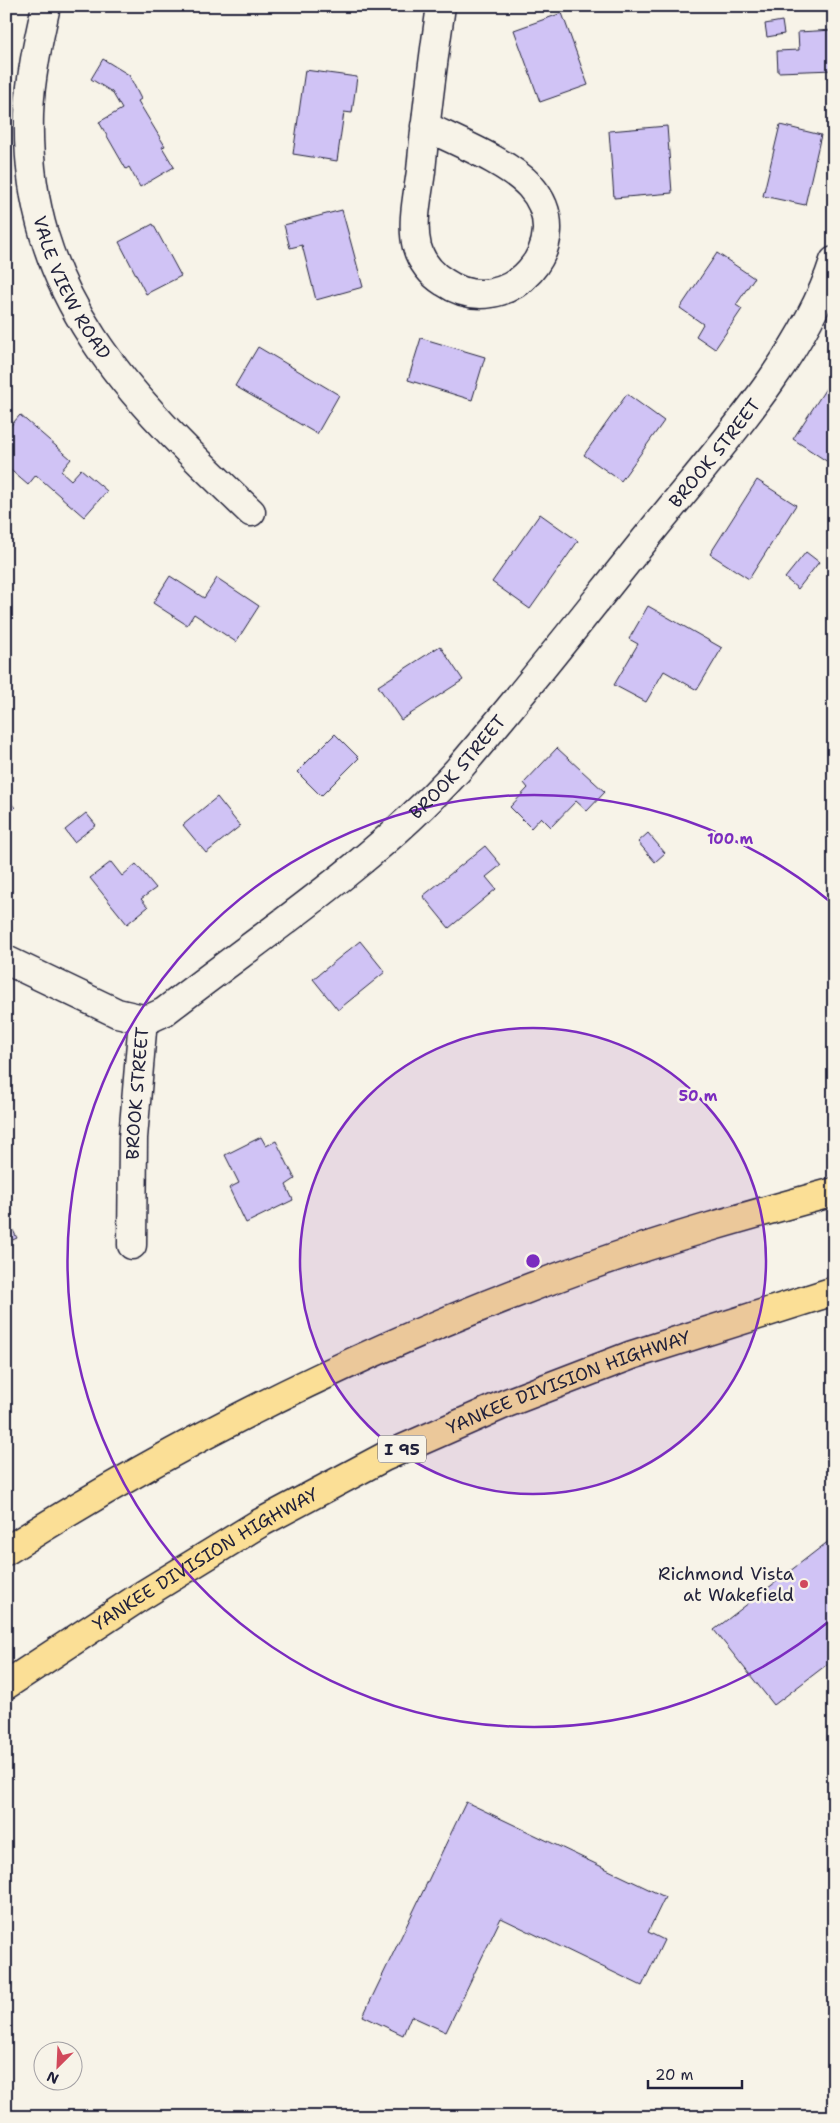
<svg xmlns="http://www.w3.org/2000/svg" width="840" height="2123" font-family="'Shantell Sans',sans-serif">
<rect width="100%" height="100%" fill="#f7f3e8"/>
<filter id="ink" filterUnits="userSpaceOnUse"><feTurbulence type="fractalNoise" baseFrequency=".02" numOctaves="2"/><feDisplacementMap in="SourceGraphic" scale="10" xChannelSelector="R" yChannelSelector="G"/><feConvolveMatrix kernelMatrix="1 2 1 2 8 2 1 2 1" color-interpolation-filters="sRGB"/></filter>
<g filter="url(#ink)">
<path fill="#d0c3f5" stroke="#22223b" d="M562 13 588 85 540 102 514 30Z
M782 21 784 34 767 37 765 24Z
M834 30V70L778 72 777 51 799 50 798 32Z
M103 59 129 75 141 99 138 101 165 146 162 147 174 167 140 187 129 167 126 169 99 122 122 109 112 92 91 79Z
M305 70 357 77 352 113 344 112 337 161 293 154Z
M780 125 821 135 805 205 763 196Z
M667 126 672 193 614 198 609 131Z
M342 210 363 287 316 300 302 245 290 248 284 225Z
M153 224 181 276 146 294 119 242Z
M717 253 754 278 736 305 742 309 715 349 696 336 703 324 680 308Z
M421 338 485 357 472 400 408 380Z
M258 347 339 395 317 434 235 386Z
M834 376V466L793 439Z
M627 394 664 421 621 481 584 455Z
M20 415 71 459 61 471 71 480 81 469 107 491 84 517 36 475 28 485 6 466V431Z
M757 480 796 505 749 579 710 554Z
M540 514 578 541 530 609 492 582Z
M806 552 819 562 798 589 785 578Z
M170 576 204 598 217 578 259 606 236 642 194 614 187 625 153 603Z
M648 606 722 648 697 690 664 671 646 702 614 685 638 644 629 639Z
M440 646 463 680 401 720 378 686Z
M335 734 359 758 321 796 297 772Z
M557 748 605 792 587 811 576 801 551 827 541 817 531 828 510 807 528 788 524 783Z
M6 796 15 808 6 815Z
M217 797 240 826 206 853 183 825Z
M86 813 96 825 74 842 65 830Z
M648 833 665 853 655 862 638 842Z
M485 846 501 865 486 877 496 889 449 928 423 896Z
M111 862 122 876 136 864 156 888 141 899 148 907 127 924 90 878Z
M360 941 385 972 338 1010 313 979Z
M261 1137 266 1146 276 1141 295 1179 286 1185 293 1200 246 1223 229 1188 239 1183 225 1155Z
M6 1217 17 1238 6 1243Z
M834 1537V1659L774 1705 714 1630Z
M466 1802 665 1897 648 1932 664 1940 642 1986 501 1918 446 2032 411 2016 403 2035 363 2016Z"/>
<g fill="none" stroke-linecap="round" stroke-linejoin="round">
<defs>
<g id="minor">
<path id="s1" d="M46 6C38 42 30 78 29 114 24 295 130 397 251 512"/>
<path d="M425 126C455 141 508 162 530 186 581 242 507 325 444 282 431 274 421 261 417 247 411 223 418 195 421 171 426 116 433 61 441 6"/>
<path d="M6 960 117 1013 143 1019"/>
<path id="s2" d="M132 1245 133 1138 143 1019 151 1018 164 1012C263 935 372 864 457 771 525 692 589 609 655 527 717 450 804 356 834 261"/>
</g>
<g id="highway">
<path d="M6 1551C188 1435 382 1340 586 1267 667 1238 750 1215 834 1192"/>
<path id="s3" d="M6 1685 138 1598 260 1523 384 1457 507 1403 632 1355 834 1291"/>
</g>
</defs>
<use href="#minor" stroke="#22223b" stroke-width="31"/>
<use href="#highway" stroke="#22223b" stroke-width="31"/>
<use href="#minor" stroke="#f7f3e8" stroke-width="28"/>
<use href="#highway" stroke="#fbdf96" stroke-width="28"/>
</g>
</g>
<circle cx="533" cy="1261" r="233" fill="#7b2cbf" fill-opacity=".12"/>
<g fill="none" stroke="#7b2cbf" stroke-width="2.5">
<circle cx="533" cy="1261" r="233"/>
<path d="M833 1618A466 466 0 1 1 833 904"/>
</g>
<circle fill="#d1495b" stroke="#f7f3e8" stroke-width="2" cx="804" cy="1584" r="5"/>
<g text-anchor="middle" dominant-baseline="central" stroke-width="5" stroke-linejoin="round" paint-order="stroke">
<rect fill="#f7f3e8" stroke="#62616f" stroke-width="1" x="378" y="1435.5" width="48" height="27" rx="4"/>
<g font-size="16" font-weight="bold" fill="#22223b">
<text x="402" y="1449">I 95</text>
</g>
<g font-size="18" fill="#22223b" stroke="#f7f3e8">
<text stroke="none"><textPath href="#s1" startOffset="291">VALE VIEW ROAD</textPath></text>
<text stroke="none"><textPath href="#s2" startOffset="1038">BROOK STREET</textPath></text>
<text stroke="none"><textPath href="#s2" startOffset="632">BROOK STREET</textPath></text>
<text stroke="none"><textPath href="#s2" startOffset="152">BROOK STREET</textPath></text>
<text stroke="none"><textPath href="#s3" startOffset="641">YANKEE DIVISION HIGHWAY</textPath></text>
<text stroke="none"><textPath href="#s3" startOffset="236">YANKEE DIVISION HIGHWAY</textPath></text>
</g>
<g font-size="18" fill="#22223b" stroke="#f7f3e8" text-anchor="end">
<text x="794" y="1574">Richmond Vista<tspan x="794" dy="21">at Wakefield</tspan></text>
</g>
</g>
<circle cx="533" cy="1261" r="8" fill="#7b2cbf" stroke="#f7f3e8" stroke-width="2.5"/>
<g font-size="15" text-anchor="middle" font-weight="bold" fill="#7b2cbf" stroke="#f7f3e8" stroke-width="5" stroke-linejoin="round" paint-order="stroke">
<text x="730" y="844">100 m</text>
<text x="698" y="1101">50 m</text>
</g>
<rect width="840" height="2123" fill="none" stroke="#f7f3e8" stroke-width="25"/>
<rect x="12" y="12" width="815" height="2098" fill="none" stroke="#22223b" stroke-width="2" filter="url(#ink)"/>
<g transform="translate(58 2066) rotate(204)"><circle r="24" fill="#f7f3e8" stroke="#a29fa3"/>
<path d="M0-4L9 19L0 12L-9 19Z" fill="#d1495b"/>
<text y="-8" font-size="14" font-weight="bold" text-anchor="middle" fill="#22223b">N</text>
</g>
<path d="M648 2080v8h94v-8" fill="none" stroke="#22223b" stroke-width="2.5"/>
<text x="655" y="2080" font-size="15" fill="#22223b" stroke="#f7f3e8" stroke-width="4" paint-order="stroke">20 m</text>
</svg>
